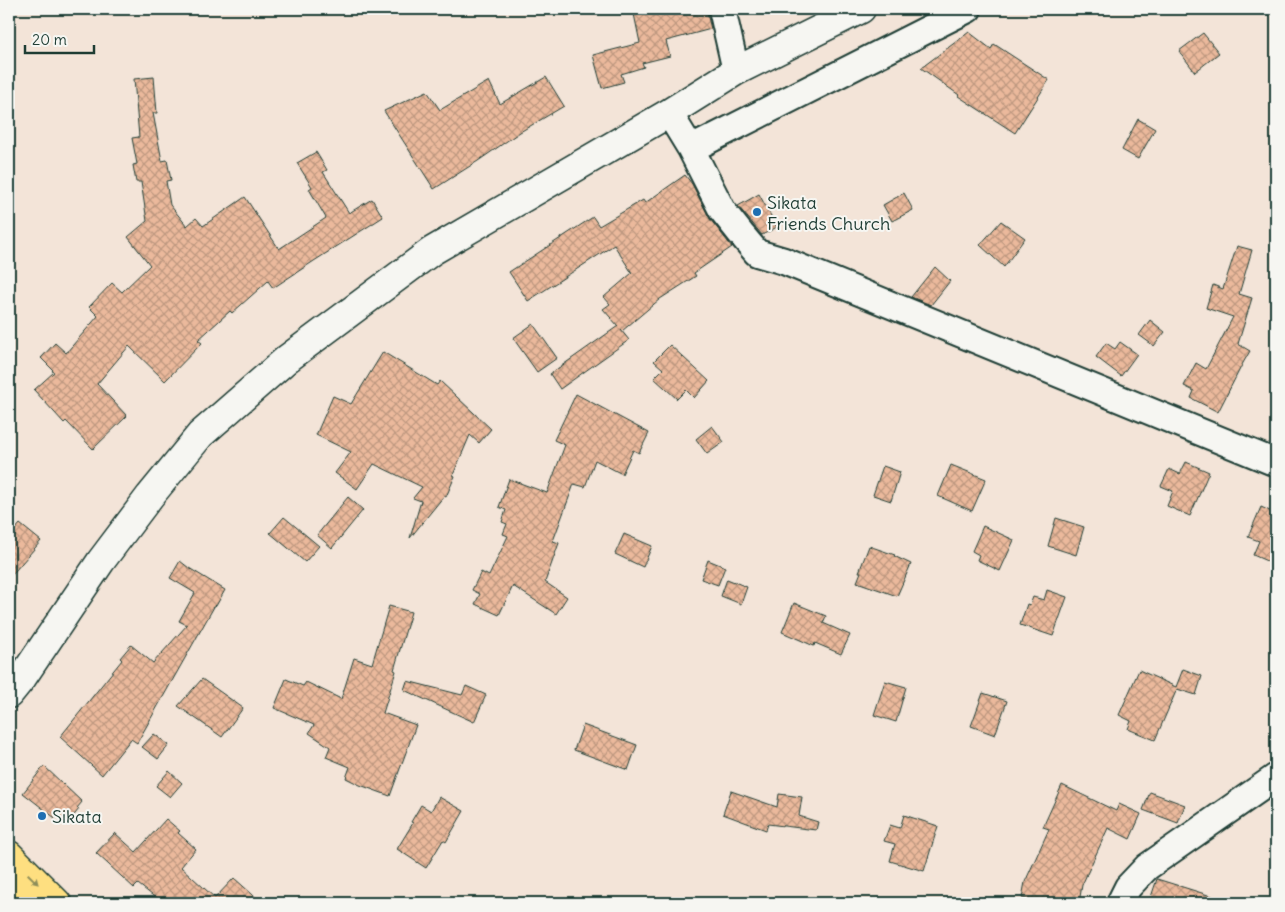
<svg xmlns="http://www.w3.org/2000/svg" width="1285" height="912" font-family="Delius,sans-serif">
<defs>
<pattern id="building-cross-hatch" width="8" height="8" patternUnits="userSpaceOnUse" patternTransform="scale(1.25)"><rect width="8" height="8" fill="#ebb99c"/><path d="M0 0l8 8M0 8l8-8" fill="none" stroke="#be9880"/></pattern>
</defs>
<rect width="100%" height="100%" fill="#f3e4d8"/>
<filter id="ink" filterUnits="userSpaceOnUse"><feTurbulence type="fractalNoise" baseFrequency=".02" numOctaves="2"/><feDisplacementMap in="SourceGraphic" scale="10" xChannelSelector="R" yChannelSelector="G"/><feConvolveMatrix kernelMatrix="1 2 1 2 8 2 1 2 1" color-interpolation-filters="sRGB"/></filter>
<g filter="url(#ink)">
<path fill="url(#building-cross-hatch)" stroke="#1f3d34" d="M633 9H655L656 14 676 9H706L711 29 666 41 670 56 642 63 644 67 621 74 624 82 602 88 593 55 640 43Z
M969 32 991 49 994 44 1049 80 1015 133 958 96 959 95 921 68Z
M1203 33 1219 53 1195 72 1179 51Z
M154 77 157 113H153L162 161 167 160 171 180 166 181 170 205 187 226 196 218 203 226 245 197 279 249 326 218 309 189 312 187 297 163 316 152 327 170 323 172 349 213 372 199 383 217 314 261 273 288 268 281 232 313 230 311 198 340 202 343 165 381 129 346 97 384 127 416 93 449 66 421 64 423 34 390 54 372 52 371 53 370 41 358 55 343 66 353 98 316 89 307 112 283 122 292 150 265 128 237 147 221 141 182H136L133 165 137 164 132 138 139 137 134 79Z
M546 77 564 106 520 132 478 161 434 189 384 111 427 91 440 110 489 81 500 104Z
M1138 119 1155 129 1138 159 1122 150Z
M685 175 692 184 710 219 732 247 694 273 696 276 660 299 622 331 621 330 629 340 560 389 550 374 618 326 603 309 610 304 604 297 632 273 614 245 528 301 509 272 593 217 599 226 643 200 645 203Z
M904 193 913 210 892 221 883 205Z
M759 194 777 227 762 235 738 206Z
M1001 221 1025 238 1004 267 980 245Z
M1237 246 1252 250 1239 294 1252 298 1238 344 1250 351 1243 363 1218 412 1191 398 1194 391 1184 386 1196 363 1206 369 1233 317 1206 308 1213 285 1223 289Z
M935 267 950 281 931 305 911 297Z
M1150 320 1165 332 1154 346 1139 335Z
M533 324 557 358 537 372 513 338Z
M1120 342 1137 354 1121 376 1096 357 1106 343 1115 349Z
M670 345 709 381 694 398 686 390 677 399 654 378 663 369 654 361Z
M383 352 437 385 440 381 491 429 479 443 470 435 453 475 455 476 446 497 444 496 410 538 421 501 413 498 422 487 374 464 357 489 335 473 351 452 316 435 333 396 351 404Z
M576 394 649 433 639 453 633 450 622 474 595 460 585 487 574 484 553 541 559 543 545 582 567 597 556 614 513 586 499 615 475 604 480 594 472 590 481 572 489 576 508 536 503 534 507 524 502 522 506 510 499 507 509 479 547 493 565 445 554 440Z
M712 426 724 442 707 454 696 439Z
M1186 462 1209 472 1190 516 1167 506 1173 491 1161 486 1169 469 1180 474Z
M951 465 986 479 972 511 938 496Z
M883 466 900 472 891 501 873 495Z
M348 497 363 510 332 548 317 535Z
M1276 502V565L1253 555 1259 541 1248 537 1261 507 1272 512Z
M284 517 319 546 305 562 270 533Z
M1056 518 1084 527 1076 555 1048 546Z
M20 524 41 541 9 578V537Z
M983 526 1014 540 1000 571 977 560 979 555 972 551Z
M624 534 652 546 643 567 615 554Z
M869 546 895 555 894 556 911 564 897 596 857 582 861 572H859Z
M708 560 725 567 718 585 701 579Z
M180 561 189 568 225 590 216 606 215 605 137 743 131 739 102 775 60 737 122 660 120 658 131 645 153 663 187 625 179 621 195 593 170 578Z
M727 579 747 587 741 604 721 596Z
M1047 590 1067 597 1053 636 1020 625 1027 604 1030 605 1033 597 1044 600Z
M794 603 826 616 823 623 850 635 841 654 815 643 814 646 782 632Z
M389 606 411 612 394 670 396 671 383 713 416 725 390 796 360 785 346 778 350 767 326 757 330 747 309 733 314 725 274 708 286 679 303 686 306 682 341 699 354 658 372 664Z
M1183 669 1202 676 1196 695 1177 689 1155 740 1128 729 1131 721 1119 715 1139 670 1176 687Z
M202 679 243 708 222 737 178 706Z
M407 681 462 695 466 686 486 695 474 722 404 690Z
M885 681 906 687 896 722 874 715Z
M983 693 1007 701 995 735 971 726Z
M583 725 637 745 628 770 574 750Z
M154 734 169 745 158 759 142 747Z
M44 766 82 802 77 808 79 809 67 824 56 816 55 818 23 793Z
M169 771 182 783 170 797 156 786Z
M1062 785 1116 811 1119 804 1141 814 1130 839 1108 828 1082 885 1079 903H1050L1022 898 1025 882 1049 829 1043 827Z
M731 791 777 807 779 794 802 797 799 816 818 822 816 830 768 824 766 830 723 814Z
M1150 792 1185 805 1178 823 1143 810Z
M439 797 464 811 446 842 443 840 426 868 397 849 413 823 411 822 421 805 431 811Z
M904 815 938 826 924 871 890 861 895 844 884 841 890 825 900 828Z
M166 819 180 831 178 833 196 849 181 867 215 898 234 878 262 903H162L138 884 134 888 96 853 115 833 136 852Z
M1157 879 1221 899 1220 903H1161L1150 900Z"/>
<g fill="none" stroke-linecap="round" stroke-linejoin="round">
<defs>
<path id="minor" d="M722 9 736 71
M669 113 691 149 722 210 741 234 757 253 784 261 1276 463
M691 149 968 9
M1120 903 1128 887 1147 867 1276 777"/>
<path id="tertiary" d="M9 694 22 678 101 561 150 496 200 435 287 359 432 251 669 113 736 71 861 9"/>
<path id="trunk" d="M9 855 57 903
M9 884 28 903"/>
</defs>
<use href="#minor" stroke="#1f3d34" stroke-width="30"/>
<use href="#tertiary" stroke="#1f3d34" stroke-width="31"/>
<use href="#trunk" stroke="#1f3d34" stroke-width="31"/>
<use href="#minor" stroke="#f6f6f2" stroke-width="26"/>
<use href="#tertiary" stroke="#f6f6f2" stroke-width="28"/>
<use href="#trunk" stroke="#fedf80" stroke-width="28"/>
</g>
<defs><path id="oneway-solid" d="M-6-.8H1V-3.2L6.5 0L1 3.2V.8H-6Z" transform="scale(1.25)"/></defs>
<use fill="#8e8e5a" href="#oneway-solid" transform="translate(33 879) rotate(45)"/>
</g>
<g fill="#1f6fb2" stroke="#f6f6f2" stroke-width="2">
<circle cx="757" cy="212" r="5"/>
<circle cx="42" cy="816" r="5"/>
</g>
<g text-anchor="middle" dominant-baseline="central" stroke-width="4" stroke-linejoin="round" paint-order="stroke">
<g font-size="18" fill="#1f3d34" stroke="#f6f6f2" text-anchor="start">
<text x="767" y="202">Sikata<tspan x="767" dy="21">Friends Church</tspan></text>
<text x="52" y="816">Sikata</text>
</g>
</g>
<rect width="1285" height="912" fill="none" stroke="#f6f6f2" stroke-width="30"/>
<rect x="15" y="15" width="1255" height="882" fill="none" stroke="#1f3d34" stroke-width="2" filter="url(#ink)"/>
<path d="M25 45v8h69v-8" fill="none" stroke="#1f3d34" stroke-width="2.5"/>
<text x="32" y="45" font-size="15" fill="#1f3d34" stroke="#f6f6f2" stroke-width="4" paint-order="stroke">20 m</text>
</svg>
